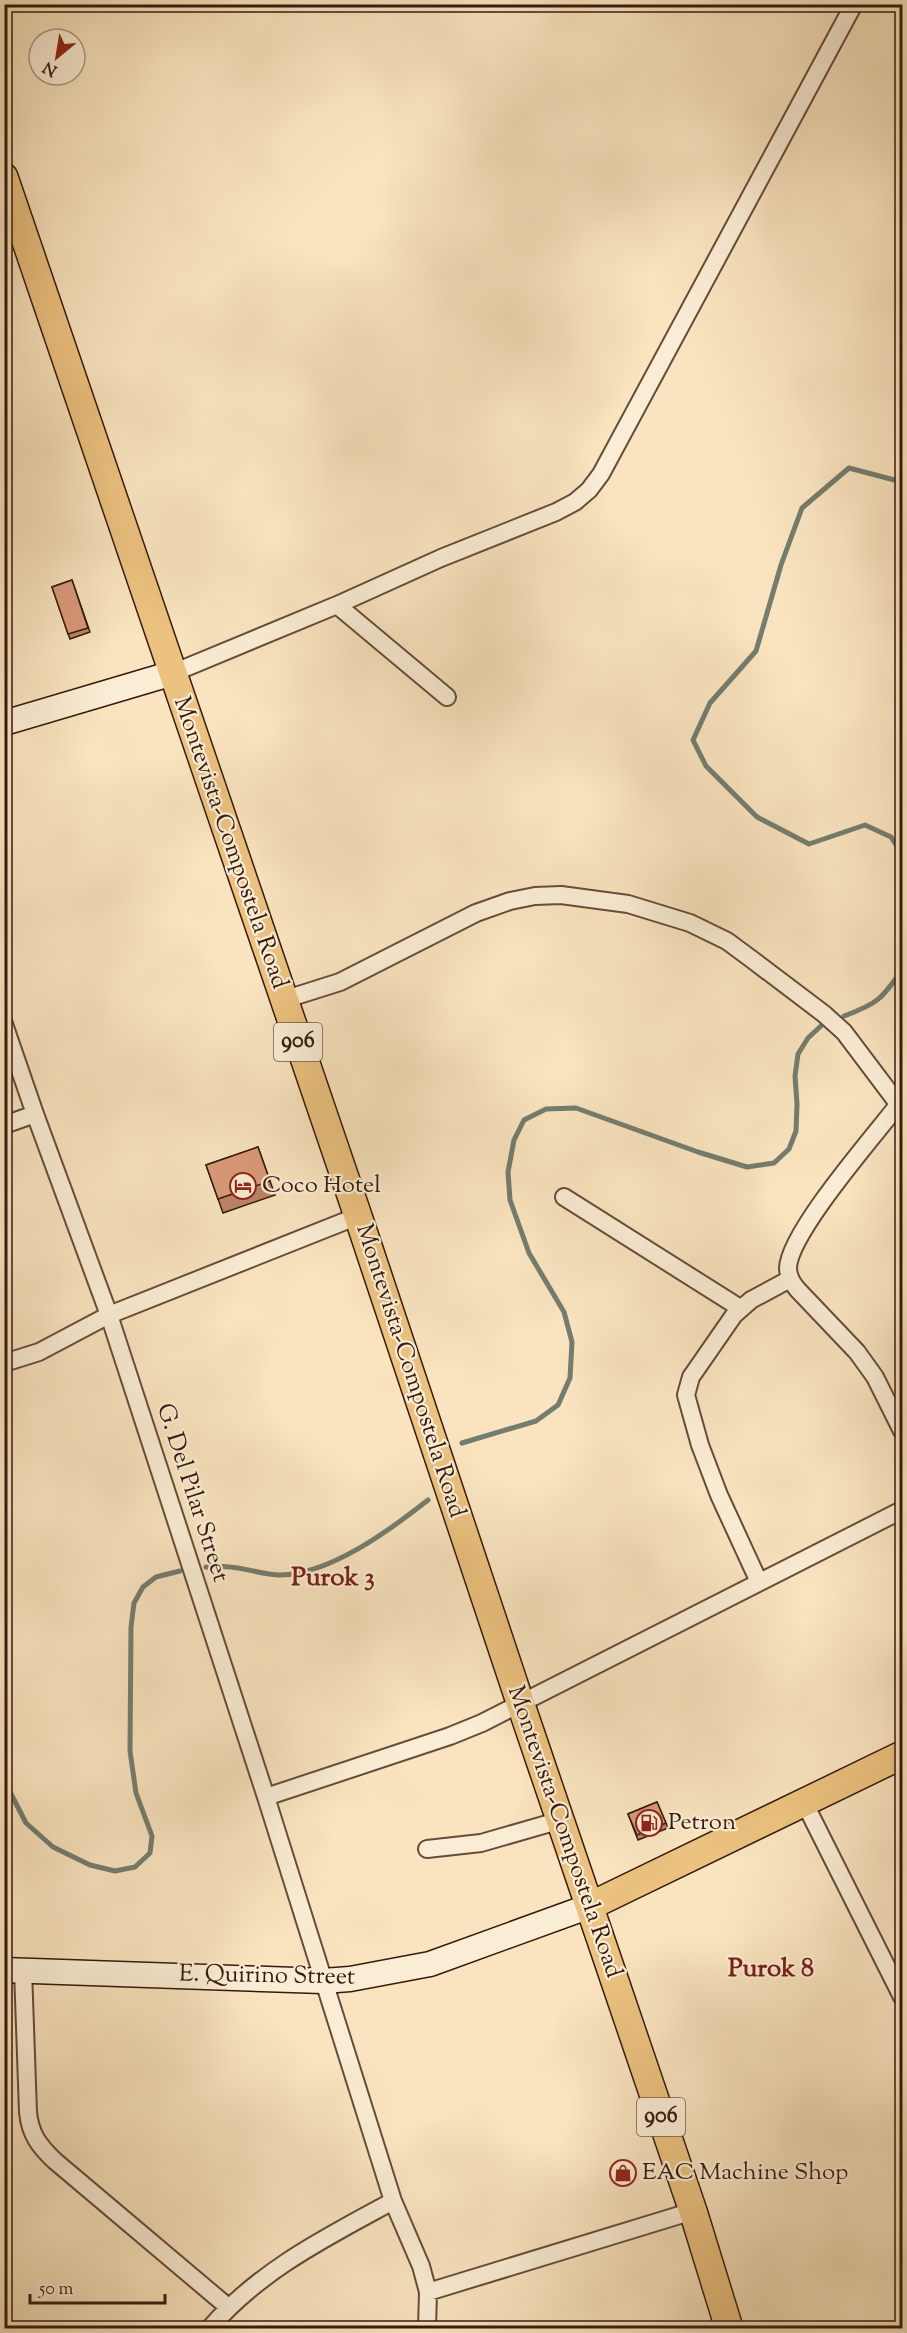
<svg xmlns="http://www.w3.org/2000/svg" width="907" height="2333" font-family="'Sorts Mill Goudy',serif">
<rect width="100%" height="100%" fill="#f9e4bf"/>
<filter id="stains"><feTurbulence type="fractalNoise" baseFrequency=".00333" numOctaves="4"/><feColorMatrix values="0 0 0 0 .2 0 0 0 0 .09 0 0 0 0 .02 0 0 0 .5 -.17"/></filter>
<radialGradient id="worn" r=".72"><stop offset=".6" stop-color="#630" stop-opacity="0"/><stop offset="1" stop-color="#630" stop-opacity=".3"/></radialGradient>
<g fill="none" stroke-linecap="round" stroke-linejoin="round">
<path stroke="#747d6e" stroke-width="5" d="M902 482 849 468 802 508 781 565 756 651 710 703 693 740 706 766 757 817 809 844 865 825 891 837 902 854
M844 1016C877 1004 882 999 902 970
M462 1443 536 1421 558 1405 570 1378 572 1342 564 1312 529 1253 510 1200 508 1172 514 1140 524 1120 546 1109 576 1108 698 1152 747 1167 774 1163 789 1149 796 1131 797 1104 795 1076 798 1054 808 1038 823 1024
M206 1567C214 1567 222 1566 230 1567 246 1568 264 1575 280 1575 331 1574 390 1530 428 1500
M4 1786 9 1790 26 1823 53 1847 90 1865 115 1871 135 1867 150 1853 152 1836 136 1793 130 1751 131 1627 134 1603 143 1587 156 1577 180 1571"/>
<defs>
<path id="minor" d="M337 605 447 697
M173 673 337 605 441 558 556 512 575 502 589 490 601 474 854 4
M283 1000 340 982 476 913 510 901 535 896 561 895 628 904 690 923 727 941 750 958 824 1014 844 1032 902 1109
M4 1024 35 1114 109 1315 266 1797 393 2201 421 2266 428 2292 427 2328
M898 1105C874 1136 789 1233 788 1268 788 1277 792 1283 797 1289L857 1352 875 1377 902 1431
M4 1125 35 1114
M564 1197 740 1308
M4 1363 39 1352 109 1315 358 1216
M759 1582 719 1495 700 1445 686 1395 691 1377 734 1315 751 1300 790 1279
M266 1797 450 1736 482 1723 902 1510
M804 1802 902 1997
M427 1849 481 1843 561 1820
M23 1970 28 2112C30 2134 39 2146 55 2161L228 2307
M428 2292 693 2211
M210 2328C260 2270 327 2237 393 2201"/>
<path id="secondary" d="M4 723 173 673
M4 1970 323 1981 350 1979 430 1964 590 1906"/>
<path id="primary" d="M4 177 358 1216 520 1702 693 2211 729 2328
M590 1906 902 1755"/>
</defs>
<use href="#minor" stroke="#664c3a" stroke-width="20"/>
<use href="#secondary" stroke="#351a0d" stroke-width="27"/>
<use href="#primary" stroke="#351a0d" stroke-width="30"/>
<use href="#minor" stroke="#fbedd5" stroke-width="16"/>
<use href="#secondary" stroke="#fbedd5" stroke-width="24"/>
<use href="#primary" stroke="#ecc280" stroke-width="27"/>
</g>
<path fill="#bc846a" stroke="#351a0d" stroke-width="1.5" d="M72 580 90 632 70 639 52 587Z
M258 1147 275 1195 223 1213 206 1165Z
M657 1802 668 1828 638 1840 628 1814Z"/>
<path fill="#db9a7b" stroke="#351a0d" stroke-width="1.5" d="M72 580 88 628 68 634 52 587Z
M258 1147 270 1181 218 1199 206 1165Z
M657 1802 666 1823 637 1835 628 1814Z"/>
<defs>
<symbol id="hotel-ring" viewBox="-11 -11 22 22"><circle r="9.5" fill="#fbedd5" stroke="#8f2418" stroke-width="1.5"/><path d="M-6-4.5h1.5V1H6V5H4.5V3h-9V5H-6ZM-4 0a1.8 1.8 0 1 1 3.6 0ZM.5 0V-2.5h3Q6-2.5 6 0Z" fill="#8f2418"/></symbol>
<symbol id="fuel-ring" viewBox="-11 -11 22 22"><circle r="9.5" fill="#fbedd5" stroke="#8f2418" stroke-width="1.5"/><path d="M-5.5-6h7V0h2V4h1.3V-2.5L3-4.5l.8-.8L6-3V5H2.5V1h-1V6h-7ZM-4.2-4.7v3.2H.2V-4.7Z" fill="#8f2418"/></symbol>
<symbol id="shop-ring" viewBox="-11 -11 22 22"><circle r="9.5" fill="#fbedd5" stroke="#8f2418" stroke-width="1.5"/><path d="M-5-2.5h2.3a2.7 3.5 0 0 1 5.4 0H5L5.5 6h-11ZM-1.5-2.5h3a1.5 2.3 0 0 0-3 0Z" fill="#8f2418"/></symbol>
</defs>
<g fill-rule="evenodd">
<use href="#hotel-ring" x="228" y="1171" width="30" height="30"/>
<use href="#fuel-ring" x="634" y="1808" width="30" height="30"/>
<use href="#shop-ring" x="608" y="2158" width="30" height="30"/>
</g>
<g text-anchor="middle" dominant-baseline="central" stroke-width="4.5" stroke-linejoin="round" paint-order="stroke">
<g fill="#fbedd5" stroke="#705949" stroke-width="1.5">
<rect x="274" y="1023" width="48" height="38" rx="4.5"/>
<rect x="637" y="2098" width="48" height="38" rx="4.5"/>
</g>
<g font-size="22" font-weight="bold" fill="#351a0d">
<text x="298" y="1042">906</text>
<text x="661" y="2117">906</text>
</g>
<g font-size="24" fill="#351a0d" stroke="#fbedd5">
<text transform="translate(230 843) rotate(71)">Montevista-Compostela Road</text>
<text transform="translate(410 1371) rotate(72)">Montevista-Compostela Road</text>
<text transform="translate(192 1493) rotate(72)">G. Del Pilar Street</text>
<text transform="translate(564 1832) rotate(71)">Montevista-Compostela Road</text>
<text transform="translate(267 1976) rotate(1)">E. Quirino Street</text>
</g>
<g font-size="24" fill="#351a0d" stroke="#fbedd5" text-anchor="start">
<text x="262" y="1186">Coco Hotel</text>
<text x="668" y="1823">Petron</text>
<text x="642" y="2173">EAC Machine Shop</text>
</g>
<g font-size="26" font-weight="bold" fill="#7a1f14" stroke="#fbedd5">
<text x="333" y="1578">Purok 3</text>
<text x="771" y="1969">Purok 8</text>
</g>
</g>
<rect width="907" height="2333" fill="none" stroke="#f9e4bf" stroke-width="24"/>
<rect x="6" y="6" width="895" height="2321" fill="none" stroke="#351a0d" stroke-width="3"/>
<rect x="12" y="12" width="883" height="2309" fill="none" stroke="#351a0d" stroke-width="1.5"/>
<g transform="translate(57 57) rotate(210)"><circle r="28" fill="#fbedd5" stroke="#ac9985" stroke-width="1.5"/>
<path d="M0-4.5L10 22L0 15L-10 22Z" fill="#8f2418"/>
<text y="-9" font-size="16" font-weight="bold" text-anchor="middle" fill="#351a0d">N</text>
</g>
<path d="M30 2294v9h135v-9" fill="none" stroke="#351a0d" stroke-width="3"/>
<text x="39" y="2294" font-size="18" fill="#351a0d" stroke="#fbedd5" stroke-width="4.5" paint-order="stroke">50 m</text>
<rect width="100%" height="100%" filter="url(#stains)"/>
<rect width="100%" height="100%" fill="url(#worn)"/>
</svg>
